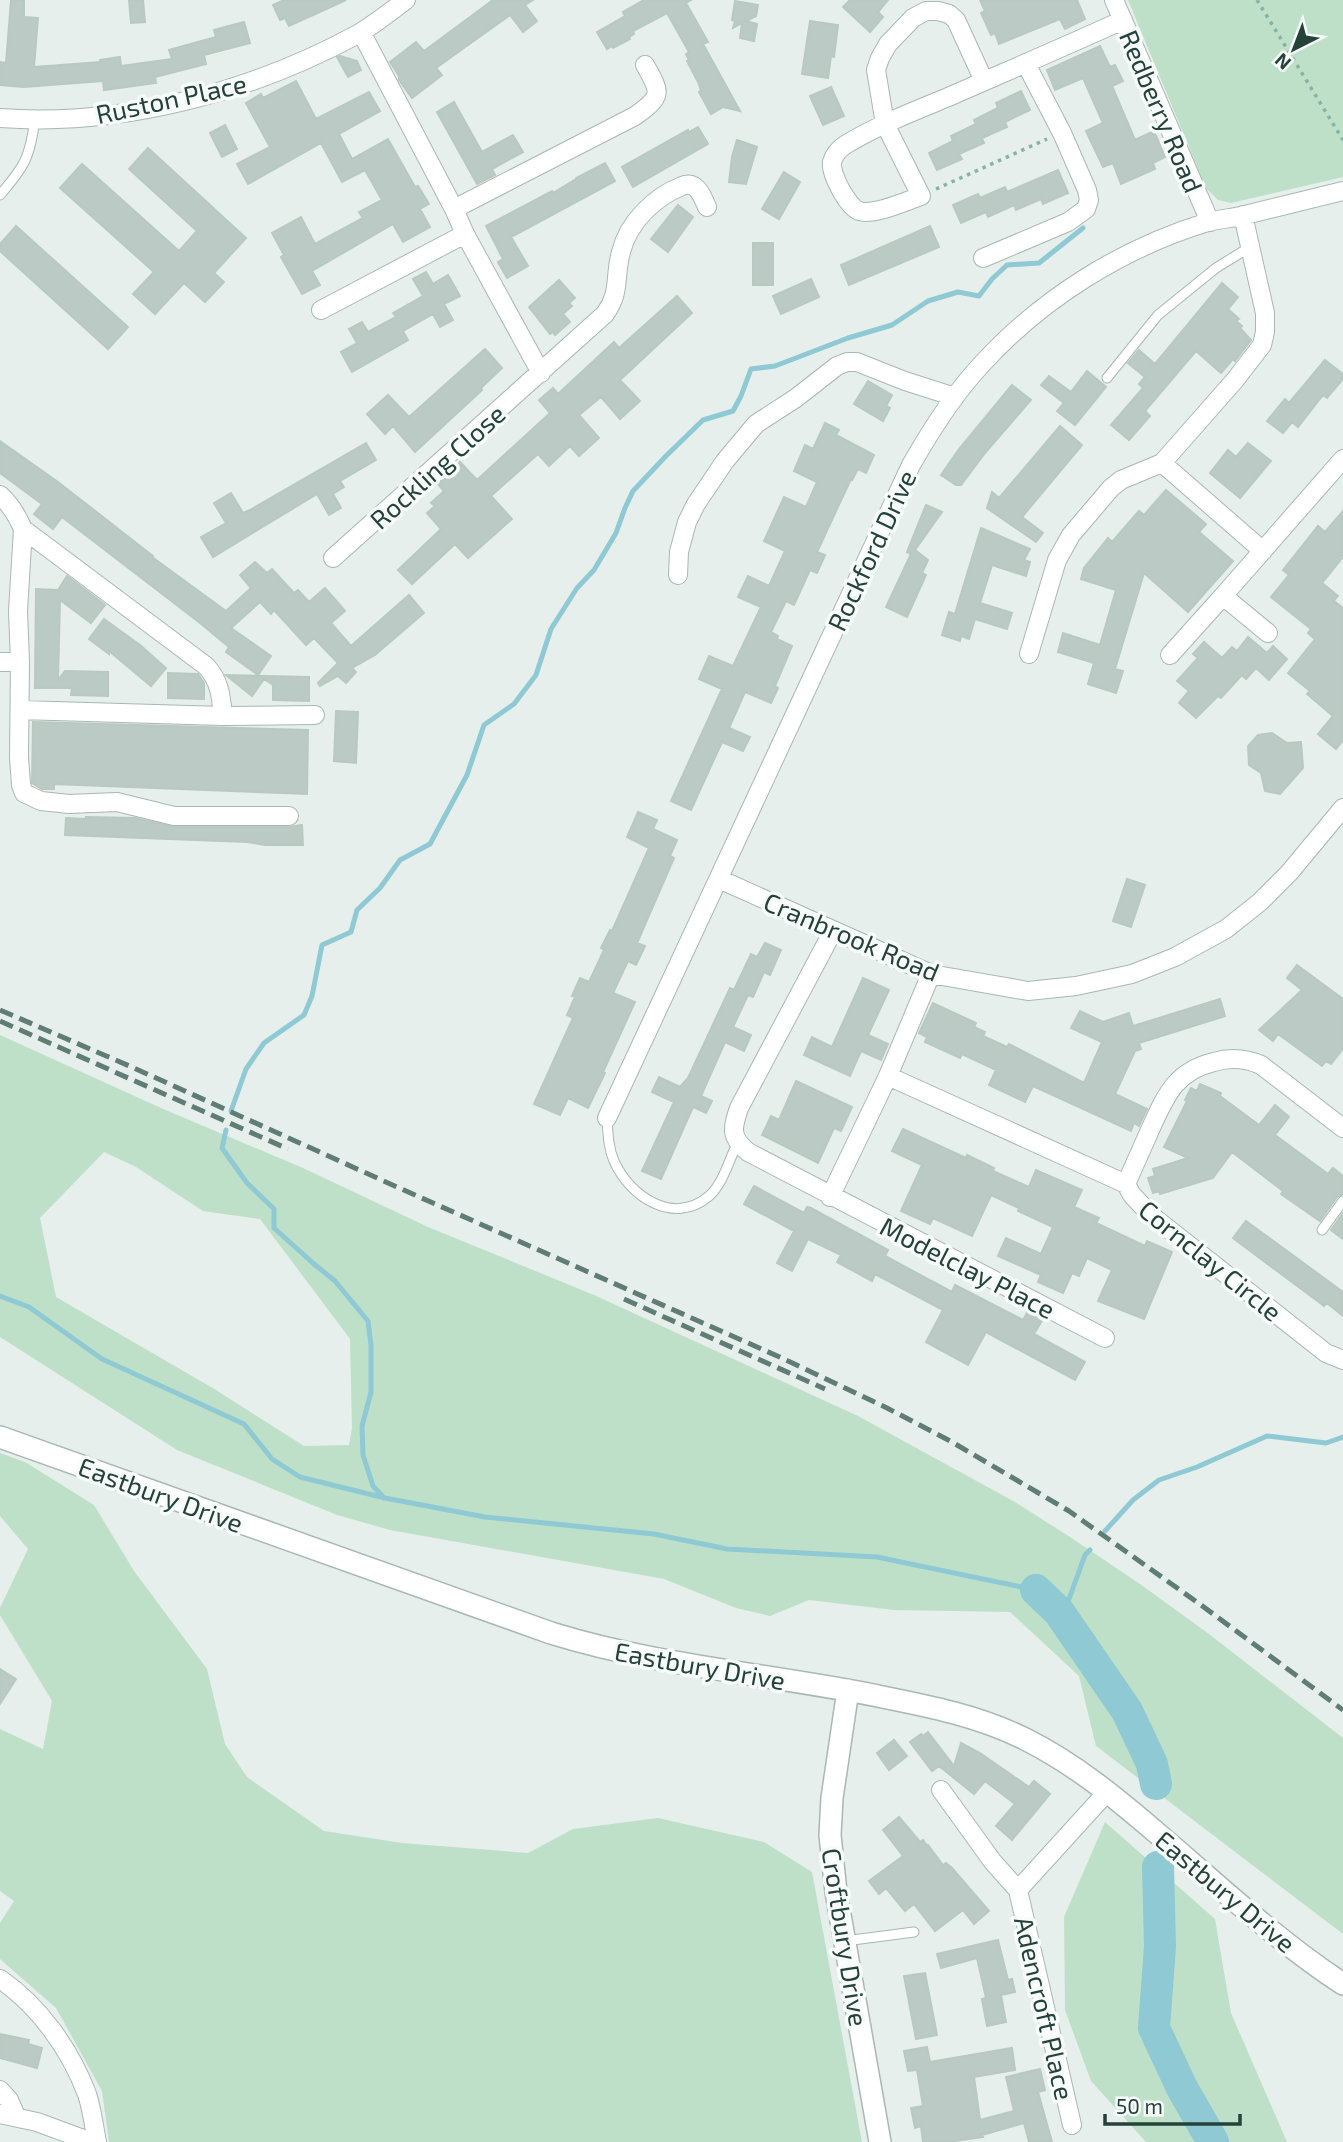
<svg xmlns="http://www.w3.org/2000/svg" width="1343" height="2142" font-family="'Exo 2',sans-serif">
<rect width="100%" height="100%" fill="#e6efeb"/>
<path fill="#bfe0c8" fill-rule="evenodd" d="M1128 0H1343V177L1231 203 1218 200 1206 188Z
M0 1035 161 1108 303 1168 428 1227 594 1295 858 1416 1015 1502 1067 1535 1140 1584 1209 1634 1343 1738V1934L1096 1746 1079 1676 1010 1612 894 1610 809 1600 770 1616 736 1608 664 1579 390 1530 337 1515 177 1450 0 1337ZM104 1152 136 1167 203 1211 260 1219 350 1339 352 1429 349 1445 304 1446 216 1390 56 1297 40 1218Z
M0 1453 25 1462 94 1505 134 1571 207 1669 225 1744 247 1777 324 1831 402 1843 528 1853 573 1829 658 1818 764 1842 812 1872 862 2142H109L102 2091 56 2008 0 1959V1923L14 1901 0 1891V1729L43 1749 52 1701 0 1615V1608L28 1549 0 1516Z
M1105 1822 1215 1919 1231 2013 1287 2142H1146L1091 2081 1065 2010 1064 1917Z"/>
<g fill="none" stroke-linecap="round" stroke-linejoin="round">
<path stroke="#8ec9d4" stroke-width="5" d="M231 1111 246 1069 264 1043 304 1015 312 996 322 945 351 932 357 910 380 888 400 860 430 844 467 775 484 725 514 704 536 675 551 629 577 588 594 570 616 533 625 508 633 491 666 456 703 420 733 411 741 396 751 369 775 366 848 338 892 325 928 301 958 292 979 296 992 279 1007 265 1039 263 1083 228
M226 1130 222 1148 247 1183 274 1209V1228L314 1264 335 1281 368 1321 371 1345V1392L362 1426 363 1455 373 1486 384 1498
M0 1296 29 1307 102 1359 244 1424 272 1459 300 1477 385 1498 485 1517 654 1534 727 1549 877 1557 1036 1590
M1105 1531 1133 1500 1159 1480 1197 1467 1267 1436 1326 1443 1343 1437
M1064 1619 1065 1610 1085 1555 1090 1550"/>
<path stroke="#8ec9d4" stroke-width="32" d="M1036 1590 1059 1612 1127 1711 1152 1764 1156 1784
M1158 1867 1160 1946 1154 2028 1182 2088 1213 2142"/>
</g>
<path fill="#bbcac4" stroke="#b8c9c2" stroke-width="2" d="M11 0H24V17L38 18 34 67 101 62 100 60 120 57 121 66 172 59 169 50 216 37 214 30 244 22 250 43 204 55 206 64 155 77 156 83 104 90 103 81 24 87 0 85V62L6 63Z
M129 0H143L145 22 131 23Z
M284 0H346L289 26 285 18 280 20 273 5Z
M493 0H533L525 5 537 21 523 32 510 15 436 68 442 75 412 98 399 80V76L390 62 416 42 424 51Z
M644 0H691L686 3 708 42 703 44 740 111 723 107 711 114 699 92 701 91 699 84 687 61 689 60 686 54 689 52 667 13 633 31 634 34 629 37 630 39 613 48 612 46 607 49 597 32 625 16 623 12Z
M850 0H888L878 12 883 17 870 32 843 7Z
M980 0H1077L1085 19 1065 29 1060 19 999 44 995 33 991 35 981 13 985 11Z
M735 1 758 5 756 16 746 21 757 24 754 41 740 38 742 23 733 28 735 21 732 20Z
M810 21 838 25 834 57 831 56 828 78 802 74Z
M1100 46 1110 67 1115 65 1123 81 1112 86 1135 140 1154 131 1165 157 1153 163 1155 169 1121 184 1113 163 1103 167 1086 131 1103 123 1083 78 1055 90 1047 70Z
M340 56 357 61 361 70 348 77 337 57Z
M296 81 316 119 369 92 380 111 339 134 352 159 388 139 415 187 418 186 429 204 420 209 430 227 403 242 393 224 312 271 320 285 302 294 281 257 284 255 272 233 301 217 315 244 363 218 359 212 382 200 365 170 342 182 321 143 248 184 237 164 270 147 246 103 261 94 263 98Z
M831 87 844 116 823 125 810 96Z
M1021 91 1030 110 1005 122 1007 127 982 138 984 143 959 154 962 159 937 170 929 153 953 141 951 136 976 124 974 120 998 108 996 103Z
M454 102 482 152 513 135 523 152 492 169 495 175 477 184 437 112Z
M225 125 237 149 222 157 210 133Z
M698 127 708 144 633 187 622 167 688 130 689 132Z
M737 140 757 147 746 184 729 182 732 157Z
M148 148 246 238 214 273 224 282 205 302 184 283 155 314 133 294 154 272 60 188 82 164 179 251 197 231 129 169Z
M605 163 615 181 511 237 528 266 507 278 498 262 503 259 486 226 552 191 553 193 576 179V178Z
M1058 170 1068 193 1043 204 1041 199 1016 210 1014 205 988 217 986 212 961 223 953 205 978 194 980 198 1005 187 1007 192Z
M784 172 800 182 779 219 762 209Z
M678 205 693 217 668 252 651 239Z
M16 226 128 327 108 349 0 251V244Z
M930 226 939 247 849 285 841 265Z
M753 243H773V285H753Z
M426 272 433 284 448 275 460 296 444 304 453 320 440 327 433 314 403 331 408 340 352 372 341 352 357 343 349 329 362 322 368 332 396 317 393 313 423 296 413 279Z
M811 279 819 297 781 314 773 296Z
M559 280 575 298 569 303 572 306 563 314 570 322 555 335 553 332 550 334 529 307Z
M1222 283 1238 297 1228 309 1239 319 1236 321 1242 326 1240 328 1251 340 1235 361 1233 359 1221 373 1196 351 1145 411 1150 416 1129 440 1111 425 1143 388 1139 384 1145 377 1128 363 1139 350 1155 364Z
M677 296 692 313 620 380 640 401 620 419 601 397 579 415 599 438 579 456 570 446 549 466 538 454 491 496 512 519 468 558 455 544 412 584 398 570 441 529 427 513 435 506 431 503 444 491 437 483 460 462 477 480 550 413 539 400 553 388 558 394 614 342 619 348Z
M485 349 502 368 481 388 482 390 415 452 393 426 385 434 367 414 388 395 409 417Z
M1325 360 1343 374V379L1327 398 1323 395 1298 427 1292 422 1283 433 1267 421 1285 399 1289 403Z
M1087 371 1106 387 1075 425 1057 411 1064 403 1041 385 1049 376 1071 392Z
M868 381 892 395 886 406 890 408 883 421 854 404Z
M1012 385 1031 400 985 453 961 485H956L941 475 959 449Z
M825 423 839 430 836 435 874 455 866 473 858 469 852 480 851 479 817 552 825 555 817 573 810 570 794 605 786 601 771 632 778 636 777 639 792 646 775 686 778 688 771 703 745 692 729 728 750 737 743 751 722 742 691 810 671 801 722 689 699 679 709 656 733 666 761 607 738 597 748 576 769 586 785 551 764 541 784 497 806 507 817 482 794 471 805 445 813 449Z
M1060 426 1082 445 1022 517 1043 533 1036 542 987 508 992 492 999 498Z
M0 441 58 482 153 556 152 557 226 611 251 588 240 575 255 562 267 573 272 569 294 593 298 590 309 602 325 588 345 611 331 623 351 646 409 595 424 613 375 655 352 668 356 672 346 683 338 676 320 686 318 683 338 663 314 638 306 645 274 610 271 614 260 602 231 628 271 656 258 675 226 652 229 647 200 623 62 517 53 529 34 514 42 504 0 473Z
M366 443 376 460 340 481 344 487 333 494 341 508 329 515 317 494 213 557 201 537 226 523 214 503 231 493 243 513 250 510Z
M1248 443 1271 461 1240 498 1210 473 1228 450 1236 457Z
M1166 490 1206 524 1199 532 1233 561 1188 612 1144 573 1115 669 1123 671 1116 693 1088 684 1094 663 1058 652 1063 633 1100 645 1116 590 1081 579 1084 568 1108 538 1112 542 1139 511 1144 515Z
M926 505 942 512 915 550 928 560 922 573 926 575 907 617 886 607 911 554 907 552Z
M1343 511V557L1322 583 1338 596 1334 601 1343 608V740L1336 749 1318 734 1333 716 1307 694 1310 691 1288 673 1315 639 1308 633 1311 629 1271 597 1289 575 1283 570 1318 526 1325 532Z
M981 528 1030 549 1024 560 1030 562 1026 576 992 565 980 603 1012 613 1007 629 975 619 969 639 961 636 960 641 942 635 949 612 955 614Z
M67 576 105 605 91 623 60 600 58 680 65 671 108 672V696L71 695 72 688H35L36 589 58 590Z
M104 619 140 645 166 668 151 686 109 651V654L89 639Z
M1248 637 1267 653 1273 646 1287 659 1269 680 1256 668 1246 679 1242 675 1221 698 1218 696 1196 718 1179 703 1189 691 1177 681 1198 658 1193 654 1204 642 1222 658 1232 647 1237 651Z
M168 673 198 674 204 683V699L168 698Z
M226 675 309 677V701L273 700V685L264 679 252 696Z
M336 711 358 712 356 763 334 761Z
M33 722 308 730 307 794 54 784V789H42L32 783Z
M1272 733 1287 743 1301 742 1303 768 1280 794 1265 791 1261 773 1249 765 1248 746 1258 735Z
M638 812 657 820 653 829 677 840 670 856 674 858 637 943 645 946 636 965 628 961 613 993 635 1002 603 1072 605 1073 588 1108 568 1098 560 1115 534 1104 573 1018 567 1015 575 997 572 996 580 978 589 982 604 950 601 948 610 930 612 931 649 848 627 837Z
M86 817 135 818 174 827H289L302 825 303 845H265L248 842 65 835 66 818 86 819Z
M1127 879 1145 885 1131 927 1113 921Z
M765 943 781 950 770 975 764 972 753 997 748 995 733 1027 751 1035 744 1051 725 1042 701 1096 712 1101 706 1113 693 1107 661 1179 642 1171 674 1102 652 1092 659 1077 680 1087 688 1078 730 988 734 990 751 954 757 957Z
M1297 965 1343 999V1049L1331 1064 1326 1061 1322 1066 1278 1034 1273 1041 1259 1030 1302 990 1287 978Z
M863 978 889 990 868 1035 888 1044 881 1060 861 1051 850 1076 804 1055 812 1037 832 1047Z
M1220 999 1225 1016 1139 1043 1141 1049 1135 1051 1115 1094 1147 1109 1139 1126 1134 1123 1131 1131 1033 1086 1025 1102 989 1085 996 1070 962 1054 960 1058 925 1042 927 1037 919 1033 933 1003 976 1023 974 1027 985 1032 983 1036 1007 1047 1009 1044 1084 1083 1102 1042 1071 1028 1080 1011 1103 1022 1129 1013 1133 1026Z
M796 1081 852 1107 841 1131 834 1128 818 1163 762 1135 771 1116 779 1120Z
M1200 1084 1221 1093 1220 1096 1259 1125 1275 1105 1289 1117 1275 1135 1328 1174 1333 1168 1343 1176V1194L1337 1197 1320 1221 1281 1194 1283 1191 1232 1152 1213 1178 1160 1194 1159 1191 1153 1193 1148 1178 1155 1176 1153 1169 1188 1158 1164 1147 1187 1101 1185 1100 1191 1088 1197 1091Z
M903 1129 966 1158 967 1155 994 1168 993 1171 1029 1187 1036 1170 1082 1190 1074 1207 1099 1218 1096 1223 1145 1246 1147 1241 1172 1252 1144 1319 1098 1301 1112 1270 1087 1258 1079 1276 1072 1273 1063 1293 1038 1282 1041 1275 998 1256 1006 1238 1041 1254 1053 1227 1018 1211 1019 1208 991 1195 972 1236 933 1218 930 1224 901 1211 922 1165 892 1151Z
M754 1186 804 1213 807 1207 811 1208 888 1250 885 1256 952 1292 955 1285 1023 1320 1028 1311 1043 1319 1034 1334 1085 1362 1075 1380 986 1332 968 1365 926 1342 943 1310 875 1274 872 1281 837 1262 841 1255 808 1239 792 1271 777 1263 794 1231 744 1204Z
M1343 1213V1239L1331 1230Z
M1246 1221 1343 1292V1316L1327 1303 1324 1306 1233 1238Z
M0 1669 16 1679 0 1704Z
M928 1732 954 1766 961 1743 980 1753 1029 1787 1034 1781 1050 1794 1012 1840 996 1826 1015 1804 985 1781 974 1794 939 1766 932 1771 910 1742 921 1734 923 1736Z
M894 1740 907 1756 889 1770 877 1753Z
M899 1817 920 1842 923 1840 927 1846 928 1845 943 1865 946 1863 952 1868 989 1911 974 1924 963 1910 935 1931 914 1904 905 1911 886 1888 879 1894 869 1881 903 1856 883 1830Z
M998 1940 1008 1980 1012 1979 1015 1992 1001 1995 1006 2022 987 2026 982 1999 986 1998 977 1958 941 1968 937 1954Z
M925 1973 937 2035 916 2039 904 1976Z
M0 2034 29 2040 28 2044 42 2048 37 2068 0 2058Z
M927 2047 930 2062 1012 2048 1015 2070 974 2077 980 2120 1014 2111 1006 2077 1040 2069 1045 2090 1038 2092 1052 2142H1029L1024 2123 982 2135 983 2137 948 2142H923L921 2126 915 2128 911 2108 923 2106 917 2070 908 2071 904 2051Z"/>
<g fill="none" stroke-linecap="round" stroke-linejoin="round">
<defs>
<path id="service" d="M0 195C25 166 30 157 35 119
M1107 378 1158 315 1216 268 1250 247
M607 1118C608 1133 608 1147 614 1161 630 1197 674 1226 709 1196 723 1184 729 1160 737 1144
M1322 1230 1343 1201
M845 1941 914 1932"/>
<path id="minor" d="M1114 0 1210 222
M361 32 454 209 465 234 541 373
M984 81 956 20 949 14 938 11H926L913 18 888 44 880 58 876 70 885 124 921 196C906 201 874 216 859 211 848 207 830 174 832 162 834 155 839 149 845 145 876 126 912 112 946 98 1005 72 1064 47 1123 20
M0 118C122 127 251 92 358 34 375 24 391 11 406 0
M454 209 635 116C663 96 661 93 645 65
M983 258 1068 222 1086 209 1089 200 1087 190 1062 133 1026 64
M321 310 465 234
M1162 463 1263 551
M0 495C11 505 17 515 23 529L206 666C220 681 221 696 223 716
M23 529 18 611 20 662 19 757 21 785 24 793 41 801 69 804 117 802 174 816H289
M333 558 605 314C621 292 614 277 621 252 628 223 654 197 682 186 696 180 702 195 707 207
M678 575 679 552 687 522 696 504 725 461 756 424 796 398 837 366 847 362H857L905 381 955 397
M1268 633 1223 596 1343 459
M1029 654 1057 560 1071 535 1111 488 1121 480 1162 463 1235 380 1262 345 1265 332V313L1243 215
M1170 655 1223 596
M0 662H20
M20 710 223 716 315 715
M719 879 931 974 1028 991 1076 986 1132 974 1175 957 1226 929 1260 902 1289 873 1343 808
M833 931 739 1108C732 1129 730 1137 748 1152L1105 1338
M888 1076 1126 1184 1132 1195 1152 1216 1326 1353 1343 1360
M607 1118 911 465C931 430 953 395 981 365 1041 299 1122 248 1208 222 1220 219 1233 218 1245 215 1278 207 1310 199 1343 191
M1126 1184C1134 1166 1142 1148 1150 1130 1165 1097 1175 1071 1214 1062 1231 1057 1245 1058 1261 1065L1343 1128
M830 1197 888 1076 931 974
M941 1790 993 1862 1018 1890 1072 2125
M1018 1890 1108 1791
M0 1979C39 2006 70 2049 87 2094 92 2109 94 2127 97 2142
M0 2090 9 2100 16 2116
M0 2114 37 2122 91 2142"/>
<path id="tertiary" d="M0 1437 551 1633C657 1666 769 1674 878 1696 928 1706 979 1716 1025 1739 1075 1764 1116 1798 1158 1834 1218 1885 1277 1941 1343 1984
M848 1690 832 1798 830 1835 836 1892 880 2142"/>
</defs>
<use href="#service" stroke="#a8b8b2" stroke-width="11"/>
<use href="#minor" stroke="#a8b8b2" stroke-width="20"/>
<use href="#tertiary" stroke="#a8b8b2" stroke-width="24"/>
<path stroke="#86b3a5" stroke-width="3.5" stroke-dasharray="3.5 5" stroke-linecap="butt" d="M1257 0 1343 140
M936 189 1047 139"/>
<use href="#service" stroke="#fff" stroke-width="9"/>
<use href="#minor" stroke="#fff" stroke-width="18"/>
<use href="#tertiary" stroke="#fff" stroke-width="21"/>
<path stroke="#5f7d75" stroke-width="5" stroke-dasharray="14 7" stroke-linecap="butt" d="M0 1010 134 1068 397 1187 784 1359 887 1408 952 1442 1069 1511 1201 1605 1343 1710
M0 1021 288 1149
M624 1299 825 1389"/>
</g>
<g text-anchor="middle" dominant-baseline="central" stroke-width="7" stroke-linejoin="round" paint-order="stroke">
<g font-size="26" fill="#24423a" stroke="#f7fbf9">
<text transform="translate(171 98) rotate(-12)">Ruston Place</text>
<text transform="translate(1162 111) rotate(67)">Redberry Road</text>
<text transform="translate(437 466) rotate(-42)">Rockling Close</text>
<text transform="translate(871 550) rotate(-65)">Rockford Drive</text>
<text transform="translate(852 936) rotate(23)">Cranbrook Road</text>
<text transform="translate(1211 1260) rotate(39)">Cornclay Circle</text>
<text transform="translate(968 1267) rotate(27)">Modelclay Place</text>
<text transform="translate(161 1494) rotate(20)">Eastbury Drive</text>
<text transform="translate(700 1665) rotate(10)">Eastbury Drive</text>
<text transform="translate(1226 1891) rotate(40)">Eastbury Drive</text>
<text transform="translate(846 1937) rotate(81)">Croftbury Drive</text>
<text transform="translate(1045 2008) rotate(77)">Adencroft Place</text>
</g>
</g>
<g transform="translate(1294 49) rotate(222)" stroke="#f7fbf9" stroke-width="5" paint-order="stroke">
<path d="M0-5L12 26L0 18L-12 26Z" fill="#24423a"/>
<text y="-10" font-size="19" font-weight="bold" text-anchor="middle" fill="#24423a">N</text>
</g>
<path d="M1105 2114v10h135v-10" fill="none" stroke="#24423a" stroke-width="3.5"/>
<text x="1116" y="2114" font-size="21" fill="#24423a" stroke="#f7fbf9" stroke-width="5" paint-order="stroke">50 m</text>
</svg>
